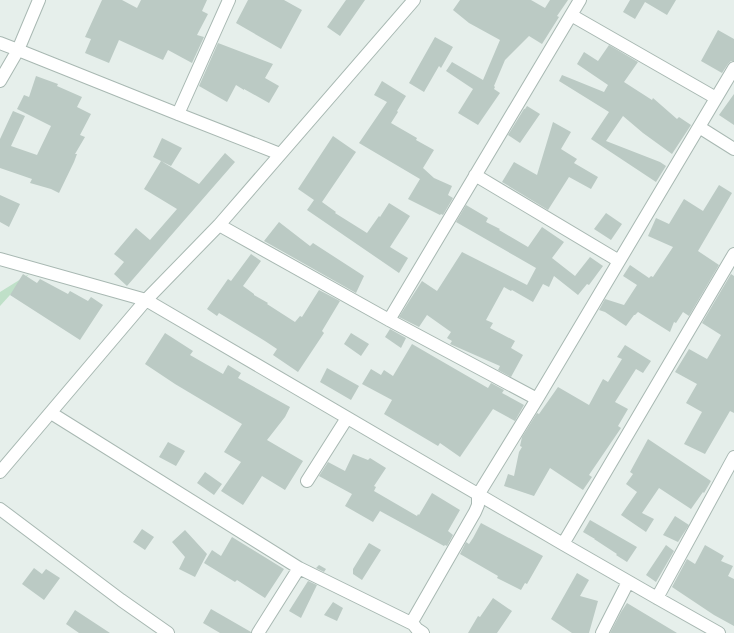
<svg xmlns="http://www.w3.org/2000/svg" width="734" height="633" font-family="Signika,sans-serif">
<rect width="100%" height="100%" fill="#e6efeb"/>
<path fill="#bfe0c8" d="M29 274 0 306V292Z"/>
<path fill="#bbcac4" d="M102 0H122L137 8 141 0H207L202 11 208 14 197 35 204 37 192 63 168 50 163 60 119 40 109 63 85 53 91 39 85 37Z
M248 0H284L302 10 281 49 236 23Z
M346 0H365L340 36 327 27Z
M460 0H531L545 8 550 0H568L557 16 559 17 542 44 529 36 505 60 494 86 495 87 494 89 500 93 478 125 458 113 473 89 446 71 452 62 483 80 500 40 469 23 453 10Z
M630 0H676L667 15 645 2 635 19 623 12Z
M718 30 734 39V61H731L728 64 722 73 701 61Z
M435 37 453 47 441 68 439 66 424 92 409 83Z
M218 43 273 64 265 78 279 86 269 103 244 89V90L236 85 227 102 199 86Z
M609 45 638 62 624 82 652 100 653 98 677 119 679 117 691 125 672 154 643 133 623 116 606 141 660 162 666 166 656 182 591 139 609 112 559 81 562 75 604 92 608 85 577 64 584 52 598 61Z
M36 76 58 84 57 86 82 97 77 107 91 114 80 135 85 137 75 154H77L74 162 59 193 51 189 30 183 32 179 0 168V139L13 111 25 116 11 146 37 155 51 126 17 109 24 95 29 97Z
M382 81 406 96 397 111 398 112 391 123 417 138 416 140 434 150 423 168 434 178 452 186 448 195 453 198 443 215 441 214 440 215 408 199 420 179 359 143 387 102 374 95Z
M734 94V125L719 115Z
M527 106 540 114 520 143 508 135 524 109H525Z
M553 122 571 132 561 149 577 159 574 163 598 177 591 189 569 177 548 210 502 182 514 162 537 175Z
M333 136 356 152 322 202 336 212 335 213 367 233 379 216 380 217 389 203 410 216 390 247 408 258 399 273 307 210 314 200 298 189Z
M162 138 182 148 171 166 161 161 199 184 225 153 235 162 127 286 114 274 124 262 114 254 136 228 150 240 177 209 144 189 161 161 153 157Z
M719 185 732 193 698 251 719 265 689 316 683 312 676 323 674 322 670 332 638 312 635 315H634L626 326 605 312 599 310 605 299 624 305 637 285 623 276 630 265 649 278 651 276 653 277 673 247 648 236 656 218 669 224 684 199 703 211Z
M0 195 20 204 9 227 0 222Z
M466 205 488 218 486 222 500 229 499 230 528 247 542 227 564 242 552 258 575 276 590 257 603 266 589 285 587 284 578 295 554 276 549 287 543 284 533 302 512 290 511 291 504 287 486 320 493 323 490 328 515 341 511 348 523 355 511 377 498 370 500 366 450 344 452 341 447 338 451 332 427 315 419 327 399 317 422 281 437 291 462 252 527 285 536 268 456 222Z
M606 213 622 224 611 240 594 229Z
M279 222 310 246 313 243 364 276 356 293 264 241Z
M251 254 261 261 243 286 254 294V295L268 303 267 304 295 322 300 316 302 317 319 290 340 301 322 331 324 333 298 372 273 355 277 349 265 341 219 313 217 316 207 309 228 279 231 281Z
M23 274 37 283 40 279 68 294 70 291 88 301 91 297 103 305 80 340 10 295Z
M731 274 734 276V413L730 411 705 454 684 444 702 412 686 403 697 384 675 372 689 349 707 359 721 335 702 323Z
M390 329 406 338 401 348 385 337Z
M165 333 193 351 190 355 223 374 228 365 241 373 238 378 290 407 285 417 267 440 303 461 285 490 262 476 243 505 221 491 241 462 224 452 242 424 175 384 145 364Z
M351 333 369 344 361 356 344 344Z
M412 344 488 388 491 383 504 390 502 393 524 405 515 421 493 409 460 457 440 443 438 446 384 414 392 400 362 384 371 369 381 375 384 370 393 376Z
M625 345 651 361 643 373 636 369 615 402 628 409 618 426 621 428 589 475 592 477 583 490 550 468 534 496 504 486 508 474 514 476 519 452 522 447 520 446 522 437 537 413 539 414 558 387 589 405 603 379 608 382 622 359 617 357Z
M327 368 359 386 351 400 320 382Z
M648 439 711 481 704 493 703 492 691 509 659 488 642 513 654 519 646 532 621 515 637 492 626 484 633 474 630 472Z
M168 442 185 451 176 466 159 457Z
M353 454 368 460 370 458 386 468 374 486 376 487 374 491 417 516 418 514 419 515 432 493 460 510 448 531 453 535 447 546 445 545 444 546 380 511 373 522 345 506 352 494 319 476 328 462 345 471Z
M205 472 222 484 214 495 197 483Z
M675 516 689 525 678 542 663 535Z
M590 520 637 547 627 562 616 555 617 554 594 539H595L583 532Z
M481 523 543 556 527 584 525 583 521 590 497 578 498 576 460 554 466 542 469 544 473 538Z
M142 529 154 537 145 550 133 542Z
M185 530 207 554 195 577 179 569 185 557 172 542Z
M232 537 284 569 265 598 237 580 235 582 204 563 212 550 221 556Z
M369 543 381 550 362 580 353 574V569Z
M666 545 674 551 656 582 646 575Z
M705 545 724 556 721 561 733 566 728 576 734 579V626L714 615 672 587 687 559 695 564Z
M319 565 326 569 324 572 316 568Z
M34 568 42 574 46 569 60 578 44 600 22 584Z
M577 573 589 580 580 596 598 601 589 633H572L551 619Z
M308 581 317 585 301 618 289 611Z
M493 598 512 611 497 633H468L478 616 480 617Z
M333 602 343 608 337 621 324 615Z
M627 603 677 633H610L621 612Z
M211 609 251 632V633H220L203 623Z
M75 610 110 633H79L66 624Z"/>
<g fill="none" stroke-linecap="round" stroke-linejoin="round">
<defs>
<path id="minor" d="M571 15 716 98
M0 43 18 50 178 114 280 154
M0 81 18 50 39 0
M178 114 229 0
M699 127 734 149
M475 175 619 261
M219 225 389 320 537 399
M0 259 146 300 563 544 657 598 719 633
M389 320 580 0
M51 413 299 568 413 624
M0 472 146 300 219 225 414 0
M307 481 347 418
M0 509 121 600 168 633
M563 544 734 254
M657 598 734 457
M258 633 299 568
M423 633 417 629 413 624V620L475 512 478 505V495L537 399 734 68
M602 633 628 582"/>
</defs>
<use href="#minor" stroke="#a8b8b2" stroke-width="14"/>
<use href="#minor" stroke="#fff" stroke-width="12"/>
</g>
</svg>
